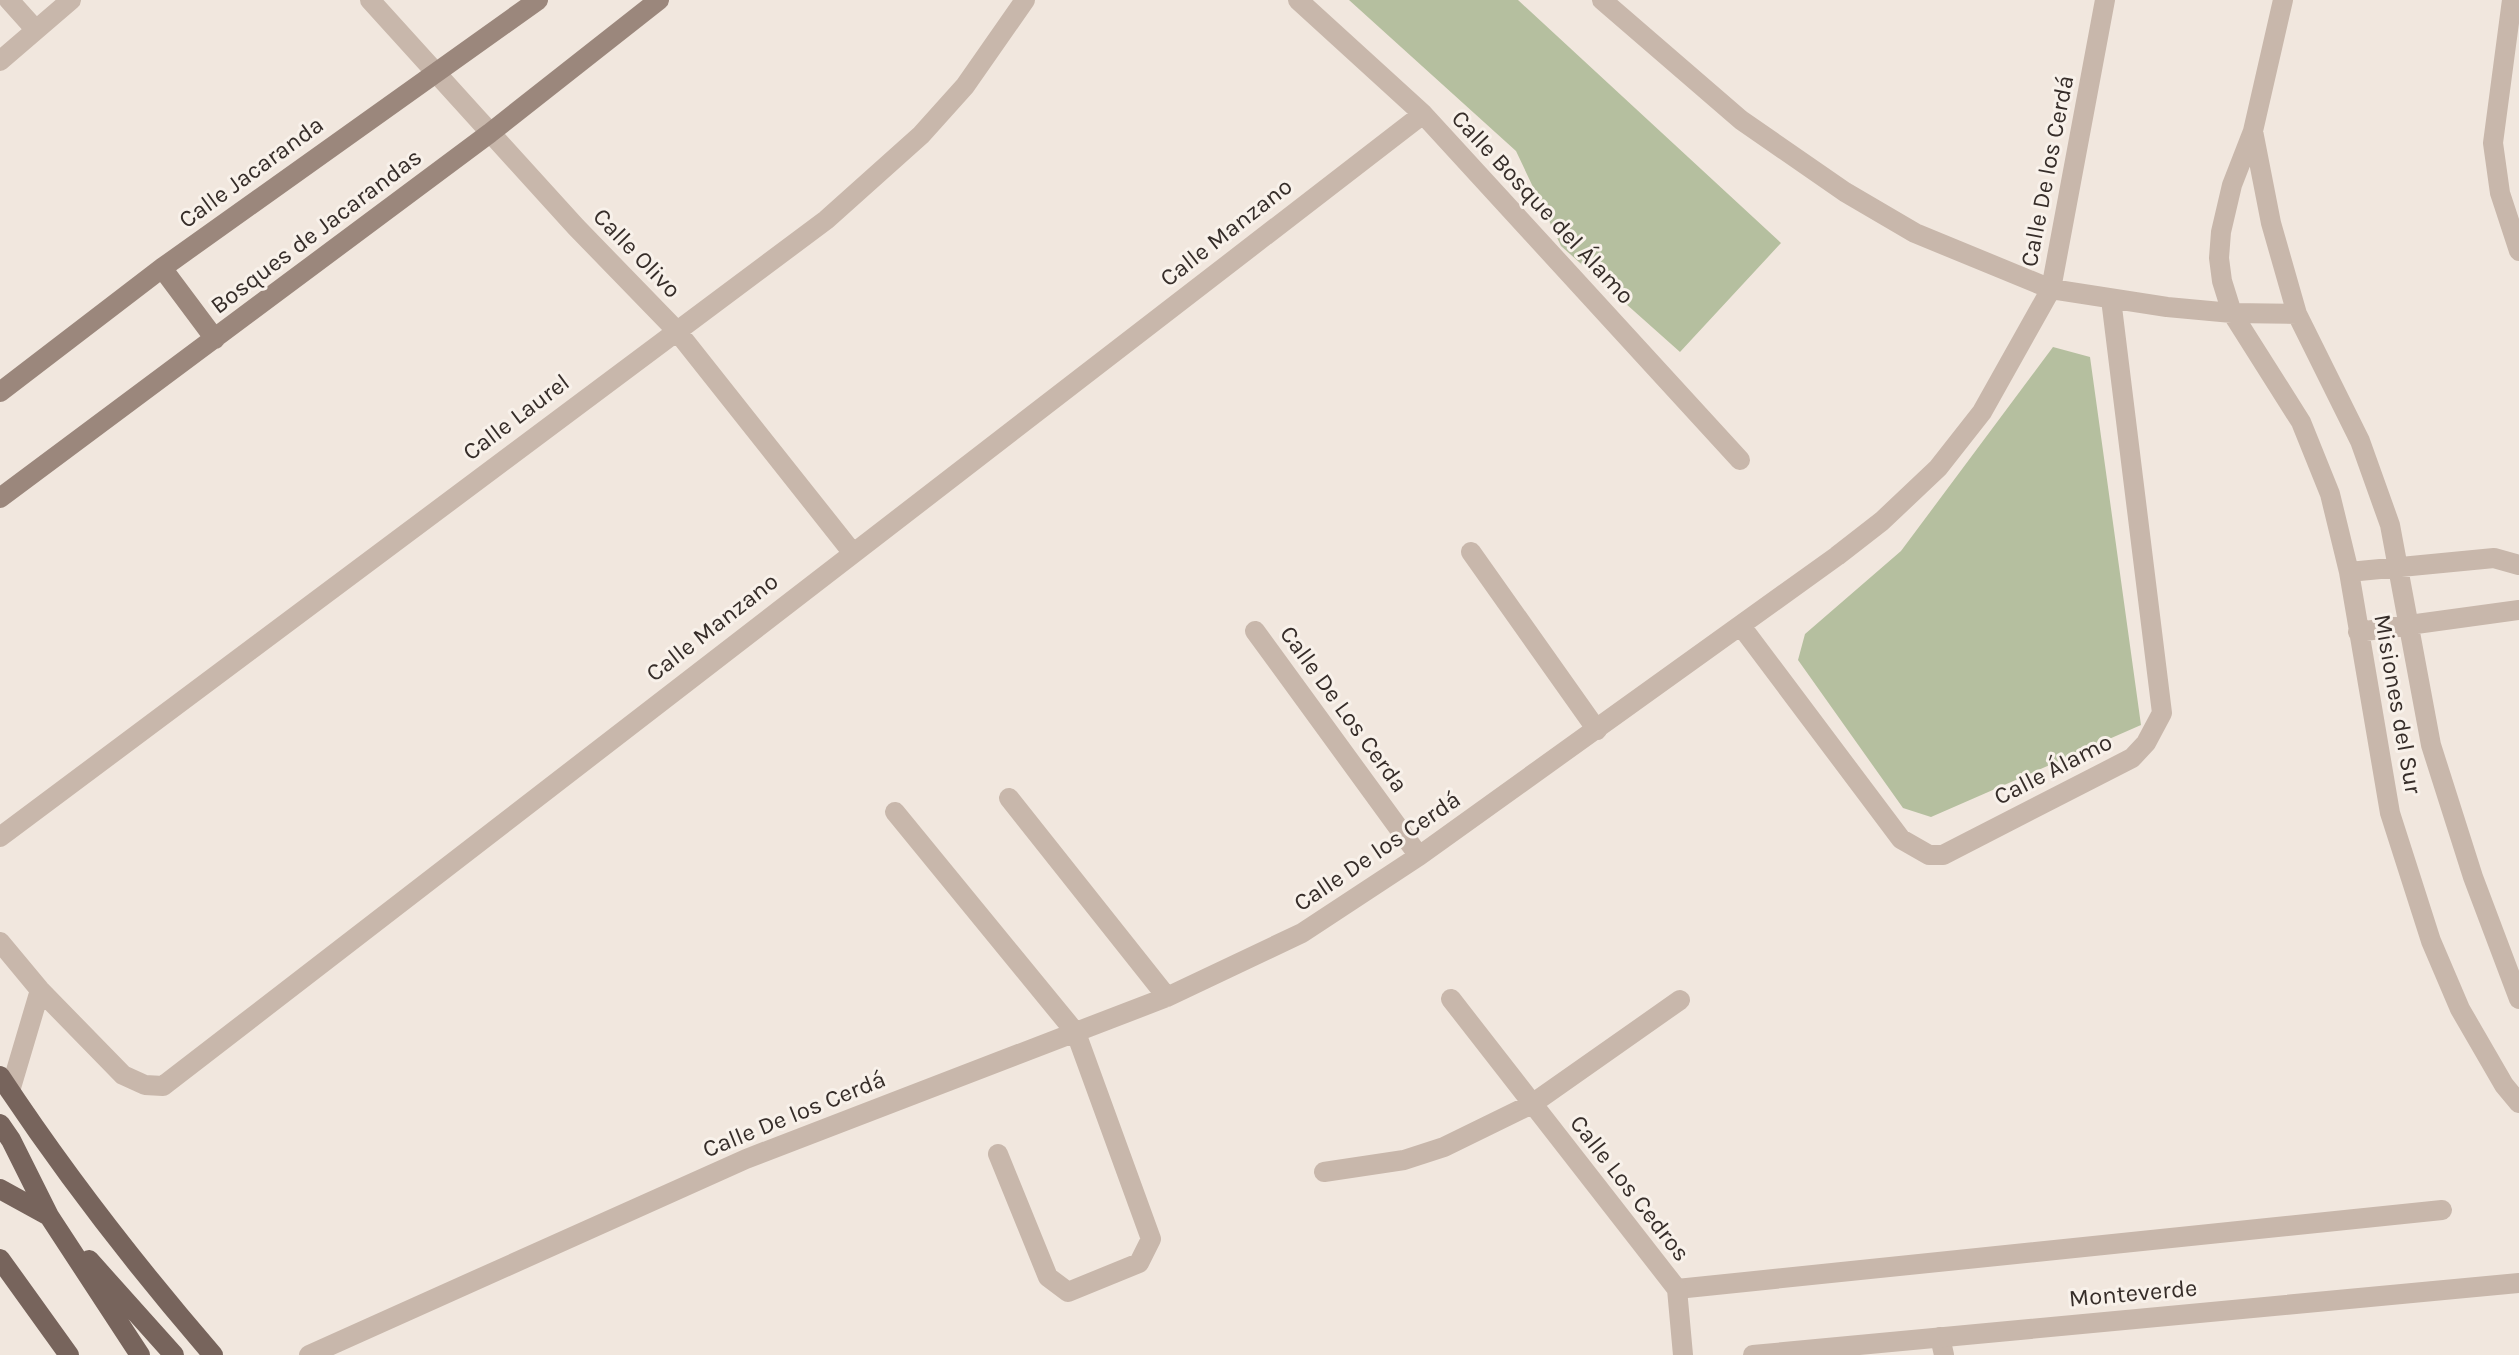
<svg xmlns="http://www.w3.org/2000/svg" width="2519" height="1355" font-family="Karla,sans-serif">
<rect width="100%" height="100%" fill="#f1e7de"/>
<path fill="#b5bf9f" d="M1349 0H1518L1781 243 1680 352 1561 246 1516 151Z
M2053 347 2090 357 2141 725 1931 817 1903 808 1798 660 1805 634 1901 551Z"/>
<g fill="none" stroke-linecap="round" stroke-linejoin="round">
<path stroke="#c8b7ab" stroke-width="20" d="M1471 552 1597 730
M1677 1289 2442 1210
M1940 1337 1944 1355"/>
<path stroke="#c8b7ab" stroke-width="20" d="M9 0 35 29
M370 0 576 227 676 330 852 552
M1298 0 1423 114 1740 460
M1602 0 1741 120 1845 192 1915 233 2051 289 2167 307 2232 313 2297 314
M2283 0 2253 131 2232 185 2221 232 2219 258 2222 281 2232 313 2301 422 2330 494 2349 572 2390 813 2431 941 2460 1009 2504 1085 2519 1103
M2512 0 2493 143 2500 193 2519 251
M0 61 71 0
M2253 131 2271 223 2297 314 2360 441 2390 525 2431 745 2473 877 2519 999
M2349 572 2494 558 2519 565
M1741 626 1901 839 1929 855H1943L2132 758 2146 743 2162 713 2111 299
M1255 631 1419 856
M2358 632 2519 610
M1009 798 1167 997
M895 812 1076 1033 1151 1239 1139 1263 1068 1292 1048 1277 998 1154
M0 837 826 220 921 135 965 86 1025 0
M0 942 40 990 123 1075 145 1085 163 1086 1423 114
M1451 999 1677 1289 1683 1355
M10 1091 40 990
M1324 1172 1404 1160 1444 1147 1532 1104 1680 1000
M309 1355 746 1159 1167 997 1302 933 1419 856 1837 556 1882 521 1938 468 1982 412 2051 289 2105 0
M1753 1355 2519 1283"/>
<path stroke="#9b877c" stroke-width="20" d="M162 268 215 339
M0 392 162 268 538 0
M0 498 490 133 659 0"/>
<path stroke="#77645c" stroke-width="20" d="M0 1076C64 1173 137 1267 213 1355
M0 1124 11 1140 49 1216 140 1355
M0 1189 49 1216
M0 1259 69 1355
M89 1260 174 1355"/>
</g>
<g text-anchor="middle" dominant-baseline="central" stroke-width="6" stroke-linejoin="round" paint-order="stroke">
<g font-size="24" fill="#362d29" stroke="#f8f1ea">
<text transform="translate(2047 171) rotate(-79)">Calle De los Cerdá</text>
<text transform="translate(251 172) rotate(-36)">Calle Jacaranda</text>
<text transform="translate(1543 207) rotate(47)">Calle Bosque del Álamo</text>
<text transform="translate(316 231) rotate(-37)">Bosques de Jacarandas</text>
<text transform="translate(1226 232) rotate(-38)">Calle Manzano</text>
<text transform="translate(637 253) rotate(46)">Calle Olivo</text>
<text transform="translate(516 417) rotate(-37)">Calle Laurel</text>
<text transform="translate(712 627) rotate(-38)">Calle Manzano</text>
<text transform="translate(2398 704) rotate(80)">Misiones del Sur</text>
<text transform="translate(1344 709) rotate(54)">Calle De Los Cerda</text>
<text transform="translate(2053 769) rotate(-27)">Calle Álamo</text>
<text transform="translate(1377 851) rotate(-34)">Calle De los Cerdá</text>
<text transform="translate(794 1114) rotate(-22)">Calle De los Cerdá</text>
<text transform="translate(1630 1188) rotate(52)">Calle Los Cedros</text>
<text transform="translate(2133 1293) rotate(-5)">Monteverde</text>
</g>
</g>
</svg>
